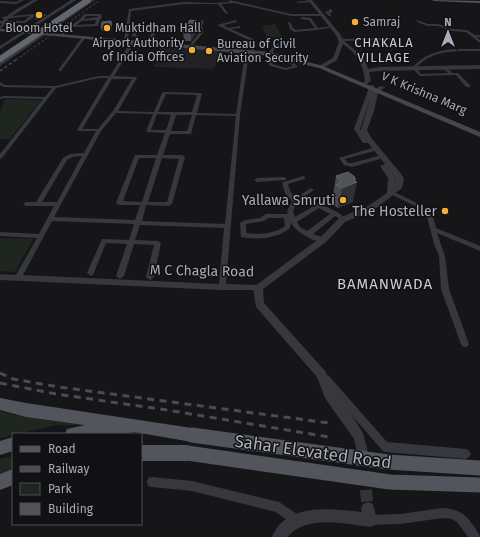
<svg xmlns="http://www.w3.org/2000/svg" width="480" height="537" font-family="'Fira Sans',sans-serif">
<rect width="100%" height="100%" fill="#161618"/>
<path fill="#222225" d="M160 45 225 50 213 69 154 67Z"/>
<path fill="#1e261f" d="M275 24 282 37 267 38 262 26Z
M5 99 41 100 10 139H0V112Z
M0 238 33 239 15 272 0 271Z
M0 411 15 415 91 425H57L0 438Z
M13 456V472L0 477V459Z"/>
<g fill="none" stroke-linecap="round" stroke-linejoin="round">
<path stroke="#333438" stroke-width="12" stroke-dasharray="12 6" stroke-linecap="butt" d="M362 454 368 509"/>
<path fill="#37383d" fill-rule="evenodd" d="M20 0H24L16 4 0 3V1L16 2Z
M229 0 291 14H322L324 15 322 16H291L234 3 221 4 228 13 226 14 218 4H184L131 11 128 40 126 41 124 40 129 9 184 2 214 3 229 2Z
M310 0 311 2 298 3 297 2Z
M329 9H331L333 12 330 13 331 16H329L325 12 329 11Z
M34 14 35 16 25 23H0V21H24L30 16 3 19 2 17Z
M44 14 47 15 37 20 34 19Z
M84 14H101L102 18 100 19 98 26 68 27 66 29 64 35H62L63 28 70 22H72L71 25H72L80 19ZM86 16H98V17L84 19ZM96 20 95 24 76 25 82 21Z
M301 17 311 18 318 28 332 26 334 27 317 30 294 32 290 29 288 22H290L293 28 296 30 315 28 309 20 301 19Z
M201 20 204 21 202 25 203 33 193 45H191V43L199 33 198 25Z
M236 20 237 22 224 25 225 26 228 28 240 26V28L231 29 253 39 256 44 254 51 251 50 252 44 251 41 217 25Z
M417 20 428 24H438L452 29 467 30 475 35H480V37H477L480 40V43L466 32 452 31 438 26H427L417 22Z
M132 25H156L158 26 152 41 150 42 148 41 154 27H137L136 35 139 37 137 38 132 36 134 27H132Z
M83 36 86 37 61 71H59V69Z
M391 38 392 40 340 41 338 40 340 39Z
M132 42 134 43 114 76 135 77 137 78 118 111 154 112 162 93 164 92 202 93 197 113 236 114 244 60 246 59 248 60 240 115 226 284 258 285 261 286 262 288 261 290H222L0 280V274L16 275 37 238 0 236V232L39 234 54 206H26L23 204 26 202H36L63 158 70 154 84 153 96 131H79L77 130 108 78H99L56 88 2 158 0 159V154L43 99 4 98 0 99V97L4 96 45 97 52 88 4 87 0 85V82L5 85 55 86 99 76H110L130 43ZM112 79H132L113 111 98 129H82ZM166 94 197 95 192 112H158ZM116 113 153 114 146 131 148 132 165 133 157 155H135L116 203 119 205H140L135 220 54 217 101 131ZM157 114 171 115 166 130H151ZM176 115H192L187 131H171ZM196 115 236 116 225 224 142 221 146 205 169 206 172 204 185 157 182 155H163L170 134H191ZM82 156 57 202H42L67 160 73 157ZM139 158H156L142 202 123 201ZM162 158 179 159 167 202H148ZM52 221 134 224 129 240 102 239 87 273 91 276 93 275 106 243 127 244 116 276 120 279 124 276 134 244 154 245 146 277 150 280 154 277 161 243 158 241 135 240 140 225 224 228 219 284 23 275Z
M285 43V45L277 46 272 53 269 52 275 44Z
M453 49H480V51C457 51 432 49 416 68L421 74 448 73 443 68 446 67 452 73H458L470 85V87H466L456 75 420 76 412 68C423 55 436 51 453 49Z
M275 58 293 62 298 67 286 70 270 66 267 61ZM275 60 291 64 293 66 286 68 273 64 271 62Z
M372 148 375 150 374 151 345 159 348 163H352L378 156 381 158 380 159 352 167 344 165 339 158Z
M303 176 305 177V179L288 184 291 193 296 198 309 189 311 188 314 190 297 202 293 211 295 217 319 203 337 212 347 219 344 221 335 216 313 234 325 238 326 240 325 242C314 243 296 232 291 223L290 228C277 239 257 240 241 237L240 223 245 220 260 218 266 214H288L287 211 292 201 285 193 282 183 283 182ZM319 208 330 214 307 231 300 227 297 222ZM268 218H284L285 226C274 234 259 235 246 233V224L264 221Z
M284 177 286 178V180L257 182 254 180 257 178Z
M390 190 423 206 433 217 436 228 480 246V251L437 233 445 256 449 289 469 344 468 346 465 347 462 346 461 344 441 289 439 256 434 244 427 217 419 208 388 193 387 192Z
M326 375 329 376 387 442 466 449 469 451 471 454 469 457 466 459 385 452 382 450 323 382 322 379 323 376Z
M152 477 192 481 279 502 300 516 301 520 300 524 296 525 292 524 276 512 192 491 152 487 148 486 147 482 148 478Z
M442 508C459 509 464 513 474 526 476 530 479 533 480 537H468L457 522 452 519 442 518 401 524 370 525 366 524 365 520 366 516 370 515 401 514Z"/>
<path fill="#37383d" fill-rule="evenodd" d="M33 0H38L10 17 0 30C0 15 22 7 33 0Z
M71 0H76L0 49V46Z
M90 0H95L0 66V62Z
M308 0H312L340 34C347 49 363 49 368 69L380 67 480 65V69L380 71 369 72 371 81 364 86 361 84 365 81C363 63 357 54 343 44L337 60 323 68H319V66L333 58 339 42 336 35Z
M370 85 375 86 373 91 380 86 385 87 378 93 374 111 367 130 372 139 402 175 404 179 402 188 374 210 345 222 326 242 263 289 264 303 326 372 333 391 353 417 363 433 368 452 366 456 362 458 358 456 354 439 325 398 317 377 256 307 253 288 255 286 320 238 339 218 368 206 387 193 388 178 380 166 385 164 368 143H363L354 129ZM371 96 361 130 360 129ZM391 171 396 179 394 187 396 178Z
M368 502 373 504 377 520 375 525 370 527C345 524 306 514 288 537H272C286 502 332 509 362 512L361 509 363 504Z"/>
<path fill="#45474d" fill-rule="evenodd" d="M0 29 270 52 323 66 480 132V137L319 68 270 56 0 31Z"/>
<path fill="#53555c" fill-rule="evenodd" d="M432 0 480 1V3L434 1Z
M0 398 26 403 192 428 197 430 199 435 197 440 192 442 134 432 120 434H65L67 429 85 425 26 417 0 410Z
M13 437V451L0 455V441Z
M141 445H187L192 448 195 453 192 458 187 461H141Z
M13 469V485L0 490V474Z"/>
<path stroke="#4a4c52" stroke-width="1" stroke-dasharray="2.5 2" stroke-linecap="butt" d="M16 60 100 0"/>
<path stroke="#4a4c52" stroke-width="1.5" stroke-dasharray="3 2.5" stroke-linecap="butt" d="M0 71 17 59"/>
<path stroke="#4a4c52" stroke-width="3" stroke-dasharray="7 5.5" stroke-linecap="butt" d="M0 373 13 379 59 387 329 423
M0 383 56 394 167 410 329 437"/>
<path stroke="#53555c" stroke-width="15" d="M192 435 388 462 480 468
M187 453 390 482 480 485"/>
<path stroke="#63666e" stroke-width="6" d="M0 59 88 0"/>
</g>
<path fill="#47494d" d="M111 21 112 25 111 31H102L101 28Z
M183 30 197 31 191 41H184Z
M336 176 355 177V181L353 202 338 208 333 205 334 197 333 196Z"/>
<path fill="#2f3033" d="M197 21V31L191 41 190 30Z
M355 177 354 184V181L356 179 355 183 357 182 353 202 338 208 342 188Z"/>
<path fill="#525359" stroke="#5f6168" d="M190 20 197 21 190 30H183Z
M111 21V27L101 28 102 22Z
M348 172 355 177 353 178 356 179 354 181 357 182 342 188 336 185 341 182 336 176Z"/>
<g fill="#f2b134" stroke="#111113" stroke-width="1.5">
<circle cx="39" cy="15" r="4"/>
<circle cx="355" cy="22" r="4"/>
<circle cx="107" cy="28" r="4"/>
<circle cx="192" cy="50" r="4"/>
<circle cx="209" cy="51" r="4"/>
<circle cx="343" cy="200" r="4"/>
<circle cx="445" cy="211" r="4"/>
</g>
<g text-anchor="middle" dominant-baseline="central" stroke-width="3" stroke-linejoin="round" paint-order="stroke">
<g font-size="12" fill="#a8adb8" stroke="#111113" text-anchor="start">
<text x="363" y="22">Samraj</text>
<text x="39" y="28" text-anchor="middle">Bloom Hotel</text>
<text x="115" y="28">Muktidham Hall</text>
<text x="184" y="43" text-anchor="end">Airport Authority<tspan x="184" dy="14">of India Offices</tspan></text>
<text x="217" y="44">Bureau of Civil<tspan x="217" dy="14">Aviation Security</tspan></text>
</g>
<g font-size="12" fill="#a8adb8" stroke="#111113">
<text transform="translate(424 93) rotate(23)">V K Krishna Marg</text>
</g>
<g font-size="13" letter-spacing="1" fill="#c9ccd4" stroke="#111113">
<text x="384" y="42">CHAKALA<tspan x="384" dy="15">VILLAGE</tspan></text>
</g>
<g font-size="14" fill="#a8adb8" stroke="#111113" text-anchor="end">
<text x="335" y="200">Yallawa Smruti</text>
<text x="437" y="211">The Hosteller</text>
</g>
<g font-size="14" fill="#a8adb8" stroke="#111113">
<text transform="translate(202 271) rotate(1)">M C Chagla Road</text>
</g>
<g font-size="15" letter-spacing="1" fill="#c9ccd4" stroke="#111113">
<text x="385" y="284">BAMANWADA</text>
</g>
<g font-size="17" fill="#a8adb8" stroke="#111113">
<text transform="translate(313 452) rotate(8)">Sahar Elevated Road</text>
</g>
</g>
<rect x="12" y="433" width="130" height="92" fill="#111113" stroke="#4d4f55"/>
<rect x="20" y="446" width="20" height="6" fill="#53555c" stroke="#4d4f55"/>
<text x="48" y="453" font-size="12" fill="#a8adb8">Road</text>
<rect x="20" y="466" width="20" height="6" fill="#4a4c52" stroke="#4d4f55"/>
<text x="48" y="473" font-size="12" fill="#a8adb8">Railway</text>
<rect x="20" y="483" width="20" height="12" fill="#1e261f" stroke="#4d4f55"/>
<text x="48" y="493" font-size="12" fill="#a8adb8">Park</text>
<rect x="20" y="503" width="20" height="12" fill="#525359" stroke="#4d4f55"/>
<text x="48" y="513" font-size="12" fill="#a8adb8">Building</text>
<g transform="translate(448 32)" stroke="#111113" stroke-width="3" paint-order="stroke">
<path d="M0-3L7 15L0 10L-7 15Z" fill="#a8adb8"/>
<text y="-6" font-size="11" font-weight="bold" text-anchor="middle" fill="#a8adb8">N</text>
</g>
</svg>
